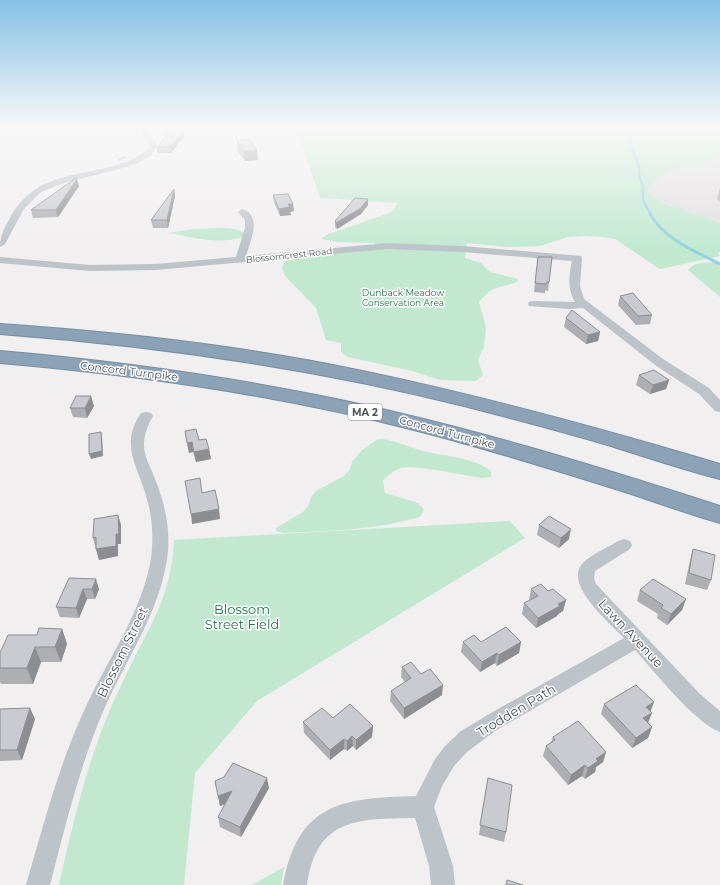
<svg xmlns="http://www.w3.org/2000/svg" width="720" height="885" font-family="Montserrat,sans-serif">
<rect width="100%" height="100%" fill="#f1efef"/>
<path fill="#e2e0e0" d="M720 153V225L585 173Z"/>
<path fill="#c2e9d0" d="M365 127H720V155L696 167 677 168 662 175 655 180 647 191 660 202 720 223V252L718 253 720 256 660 269 615 239 603 237 584 236 568 237 540 246 508 247 467 243 465 258 481 263 490 272 518 279 517 282C497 289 495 284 479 302L486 327 484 347 478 360 483 375 476 381 440 380 412 371 348 357 341 352V343L326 340 316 308 285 276 282 268 284 263 288 258 373 250 375 243 338 242 321 239 326 235 389 213 394 210 397 203 320 198 297 129Z
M194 229C207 229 235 225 244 233L243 237C218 245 192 237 168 233Z
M713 262 720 264V297L688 270C694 262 704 263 713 262Z
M378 439C394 439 405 446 420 450 443 457 472 456 491 471V477L483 478C465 476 415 464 401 468 393 471 388 475 383 481L385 493 418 503 424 510 420 517C375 530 329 531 283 533L276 531V528L303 512 308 506 311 497 316 491 344 476 350 469 352 462 362 450Z
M510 521 525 538 257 701 195 773 184 885H59C70 835 82 784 100 735 109 710 121 685 133 660 155 618 172 589 174 540Z
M284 867 281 885H252Z"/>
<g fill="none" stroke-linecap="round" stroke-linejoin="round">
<path stroke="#94d3e1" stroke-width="2.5" d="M622 127 630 134 633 150 639 166V175L643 187V200L651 215"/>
<path stroke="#94d3e1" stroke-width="3" d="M650 214C665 240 695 251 720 264"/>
<defs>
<path id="motorway" d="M0 324C104 331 209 342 312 361 450 387 586 424 720 464V479C684 470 649 458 614 447 564 432 514 419 464 406 311 368 157 346 0 334Z
M0 351C106 360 211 374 316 395 453 422 587 463 720 506V523C688 514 656 502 625 492 555 470 485 448 414 430 278 395 140 375 0 363Z"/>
</defs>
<use href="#motorway" stroke="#778ea3" stroke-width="2"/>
<path fill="#bcc3c9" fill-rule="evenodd" d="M124 156 127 157 120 161 117 160Z"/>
<path fill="#bcc3c9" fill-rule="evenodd" d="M139 127H146L158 146 150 156 138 163 123 168 67 182 41 192 24 209 5 244 0 247C0 235 5 227 11 216 37 171 79 178 122 163 134 159 143 155 150 146Z
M242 209C263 215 250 242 246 256L388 243 462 246 581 256 582 258 580 286 584 299 663 359 709 388 720 400V412L715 411 699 394 655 365 583 308 569 309 529 306 528 304 529 302 533 301 575 302C567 289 569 275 572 261L462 252 388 249 156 270 90 271 0 263V257L90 265 156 264 236 257 245 228V220L238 212Z
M146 412 151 413 153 416C148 425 144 434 144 445 144 457 151 468 155 479 166 506 172 536 166 565 156 619 123 664 102 714 79 769 65 827 50 885H26C43 827 58 768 83 713 105 663 139 618 150 564 154 543 153 520 147 499 138 466 119 445 141 413Z
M624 539 630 541 632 545 630 549 595 571 594 578 596 584 700 694 720 711V732C695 723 654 671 635 650L495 731 467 752 454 766 442 786 434 807 453 866 455 885H431L429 866 415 818C358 819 317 817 307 885H283C298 802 343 798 416 796L435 759 445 746 461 731 491 713 624 638C610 623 564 585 582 564 587 557 610 546 618 541Z"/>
<use href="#motorway" fill="#8ca2b7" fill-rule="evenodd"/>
</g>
<path fill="#adafb3" d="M162 127H178L180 131H183L184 137 171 153H157V147L166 136Z
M237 141 258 160 245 161 237 151Z
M77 179 79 186 58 217 33 218 31 210Z
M720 188V201L717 199Z
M174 189 175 196 168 228H153L151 220Z
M273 195 294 211 290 212 291 215 280 216 274 203Z
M368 205 361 214 337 229 335 227V221Z
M538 257 549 282 548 291 545 290V293L534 292Z
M620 296 652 315 650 324 636 325 618 305Z
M566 318 600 332 598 341 586 344 564 327Z
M639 375 669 380 666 389 650 394 636 385Z
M94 406 87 418 73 417 70 408Z
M185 431 199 440 209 449 211 459 196 462 193 452 189 453Z
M118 515 121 525V544H118V556L99 560 93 538Z
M539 525 569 539 559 548 537 535Z
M693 549 711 580 707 590 685 584 690 560Z
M69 578 99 589 95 599H87L79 618 60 617 56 607Z
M531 589 548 591 566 600 563 611 558 614 557 616 536 628 522 614 524 603 530 600H529Z
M640 590 686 599 682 610 667 625 657 618 658 614 637 601Z
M62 629 67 644 61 662H41L33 684H1L0 682V653L37 635Z
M463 642H521L519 653 497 666 495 663 480 672 461 652Z
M402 667 421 674 442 695 404 719 390 701 391 691 405 682 401 677Z
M654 702 650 711 648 723 652 727 648 738 632 748 601 714 604 704Z
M0 709 35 719 22 760 0 761Z
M333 718 373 726 372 737 356 750 353 746 347 751 344 749 330 760 304 733 303 722Z
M553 737 606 752 603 762 596 767 595 772 585 779 582 776 568 785 543 756 546 746 551 742Z
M224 777 269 788 241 837 220 827 218 817 225 804 220 806 218 796Z
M488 778 506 832 504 842 479 835Z"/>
<path fill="#8d8e92" d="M183 131 184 137 171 153 170 147Z
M257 150 258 160 245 161 244 151Z
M77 179 79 186 58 217 56 210Z
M174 189 175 196 168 228 167 220Z
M368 199V205L361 214 337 229 336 223Z
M288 204H293L294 211 290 212 291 215 280 216 279 209Z
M600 332 598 341 586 344 588 335Z
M669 380 666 389 650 394 653 385Z
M91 396 94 406 87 418 85 408Z
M101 432 102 437 103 456 91 459 89 454Z
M192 442 193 452 189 453 187 443Z
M209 449 211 459 196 462 194 452Z
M219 509 220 519 192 524 191 514Z
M118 515 121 525V544H118V556L99 560 96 549 116 534Z
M571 529 569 539 559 548 561 538Z
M96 579 99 589 95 599 92 589Z
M83 589 87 599 79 618 76 608Z
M686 599 682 610 667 625 671 614Z
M566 600 563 611 558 614 557 616 536 628 538 618 558 604Z
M62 629 67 644 61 662 55 647Z
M521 642 519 653 497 666 499 655Z
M35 647 41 662 33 684 27 668Z
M497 653 495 663 480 672 482 662Z
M443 685 442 695 404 719V708Z
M654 702 650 713 646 707Z
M30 708 35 719 22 760 17 750Z
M652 713 648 723 643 718Z
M373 726 372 737 356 750V740Z
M652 727 648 738 632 748 636 738Z
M352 736 353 746 347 751V741Z
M344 739V749L330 760V750Z
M606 752 603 762 596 767 595 772 585 779 588 768 596 759Z
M585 765 582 776 568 785 571 775Z
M267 778 269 788 241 837 240 827Z
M232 791 234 801 220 806 218 796Z"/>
<path fill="#c9cbd0" stroke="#8d8e92" d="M163 127H178L180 131H183L170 147H157L167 135Z
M249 139 257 150 244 151 237 141Z
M76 178 77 179 56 210H31Z
M174 189 167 220H151Z
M288 194 293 204H288L290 207 279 209 273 195Z
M355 198 368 199 361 208 336 223 335 221Z
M538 257H552L549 282H547L546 284 535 283Z
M633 293 652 315 638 316 620 296Z
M572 310 600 332 588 335 566 318Z
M654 370 669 380 653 385 639 375Z
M76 396H91L85 408H70Z
M196 429 199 440 206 439 209 449 194 452 192 442 187 443 185 431Z
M101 432 102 451 89 454V434Z
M200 478 202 493 215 490 219 509 191 514 185 481Z
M118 515 119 534H116V546L96 549V537L93 538 94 519Z
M549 516 571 529 561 538 539 525Z
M693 549 715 555 711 580 689 573Z
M69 578 96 579 92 589H83L76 608 56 607Z
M653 579 686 599 671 614 661 608 663 605 640 590Z
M541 584 548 591 553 589 566 600 558 604 560 606 538 618 524 603 538 596 531 589Z
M506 627 521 642 499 655 497 653 482 662 463 642 474 635 481 642Z
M39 628 62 629 55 647H35L27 668H0V653L8 635H37Z
M411 662 421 674 430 669 443 685 404 708 391 691 411 678 402 667Z
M636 685 654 702 646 707 652 713 643 718 652 727 636 738 604 704Z
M350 704 373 726 356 740 352 736 347 741 344 739 330 750 303 722 322 708 333 718Z
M30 708 17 750H0V709Z
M578 721 606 752 596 759 598 761 588 768 585 765 571 775 546 746 555 740 553 737Z
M233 763 267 778 240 827 218 817 232 791 218 796 215 781 224 777Z
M488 778 512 785 506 832 480 825Z
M507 880 523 885H506Z"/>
<linearGradient id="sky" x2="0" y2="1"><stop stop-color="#86c0e5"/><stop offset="0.51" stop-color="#f9f8f8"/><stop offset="1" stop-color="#f9f8f8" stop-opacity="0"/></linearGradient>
<rect width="720" height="250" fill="url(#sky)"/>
<g text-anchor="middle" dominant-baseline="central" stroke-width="3" stroke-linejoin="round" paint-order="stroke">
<g font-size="9" fill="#495259" stroke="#fff">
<text transform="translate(289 255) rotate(-6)">Blossomcrest Road</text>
</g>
<g font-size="9" fill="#227248" stroke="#fff">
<text x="403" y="292">Dunback Meadow<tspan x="403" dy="10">Conservation Area</tspan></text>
</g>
<rect fill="#fff" stroke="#80868b" stroke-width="1" x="348" y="404" width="34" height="16" rx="3"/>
<g font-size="10" font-weight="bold" fill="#495259">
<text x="365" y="412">MA 2</text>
</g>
<g font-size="11" fill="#495259" stroke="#fff">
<text transform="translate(129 371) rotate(7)">Concord Turnpike</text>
<text transform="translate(447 432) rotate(15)">Concord Turnpike</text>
</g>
<g font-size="13" fill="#227248" stroke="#fff">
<text x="242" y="609">Blossom<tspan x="242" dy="15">Street Field</tspan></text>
</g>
<g font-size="13" fill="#495259" stroke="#fff">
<text transform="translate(631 633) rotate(47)">Lawn Avenue</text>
<text transform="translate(122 652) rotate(-64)">Blossom Street</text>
<text transform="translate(516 710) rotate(-31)">Trodden Path</text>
</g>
</g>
</svg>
